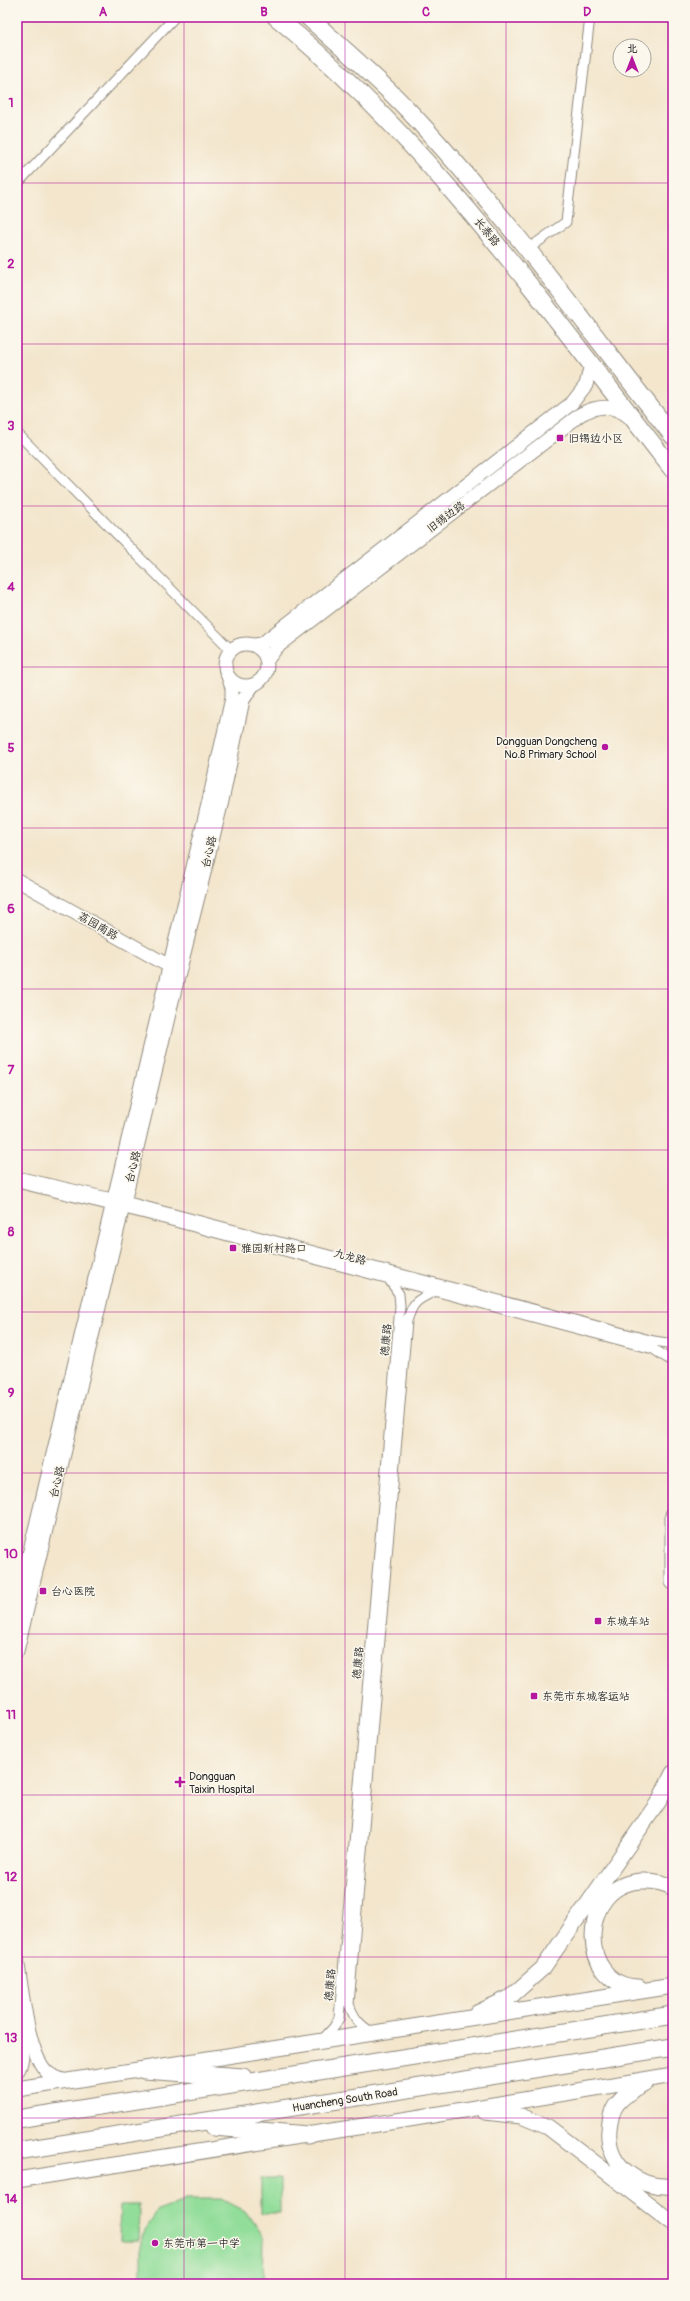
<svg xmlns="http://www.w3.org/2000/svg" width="690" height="2301" font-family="Pangolin,'LXGW WenKai TC',sans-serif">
<rect width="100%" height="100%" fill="#fbf7ec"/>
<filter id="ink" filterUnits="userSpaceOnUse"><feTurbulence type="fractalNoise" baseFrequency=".025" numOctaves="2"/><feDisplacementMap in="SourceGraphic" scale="8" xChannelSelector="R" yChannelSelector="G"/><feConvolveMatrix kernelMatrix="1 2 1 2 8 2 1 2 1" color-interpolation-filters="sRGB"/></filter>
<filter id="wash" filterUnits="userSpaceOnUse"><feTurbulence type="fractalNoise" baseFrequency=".012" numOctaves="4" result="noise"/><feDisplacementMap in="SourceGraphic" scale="16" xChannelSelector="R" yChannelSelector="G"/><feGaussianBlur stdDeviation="0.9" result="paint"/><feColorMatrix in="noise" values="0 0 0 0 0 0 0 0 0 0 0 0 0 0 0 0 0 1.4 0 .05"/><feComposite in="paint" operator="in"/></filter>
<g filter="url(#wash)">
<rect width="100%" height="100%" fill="#f3e6cd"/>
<path fill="#91dd99" stroke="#5e8462" d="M261 2178H280V2213H261Z
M185 2199H221L246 2212 264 2239 263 2284H141V2236L158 2211Z
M120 2205H139L138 2240H119Z"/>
</g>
<g filter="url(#ink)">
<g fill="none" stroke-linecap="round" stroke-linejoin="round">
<defs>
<path id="street" d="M17 184 175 17
M528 249 566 222 590 17
M17 433 231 650
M17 1176 125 1201 654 1341 673 1344
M17 1183 145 1214 653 1349 673 1362
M373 2033C360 2025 354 2019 349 2004L407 1321C413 1302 416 1300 434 1292
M322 2040 334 2027 339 2018 400 1306 399 1294 390 1281"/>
<path id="secondary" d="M225 665a21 21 0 1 1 42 0a21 21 0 1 1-42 0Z
M254 645 262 644 268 639 572 403 586 385 591 364
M267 660 277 647 581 414C598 405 613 404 629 417
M17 880 176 970
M17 1605 210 796 232 698V688L228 676
M17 1651 172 1001 222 801 243 700 253 685
M17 1959C22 1987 27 2053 47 2072 51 2076 60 2079 66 2081
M17 2072C27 2057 20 2031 17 2014"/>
<path id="primary" d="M673 1515V1582
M639 1987C576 1987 578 1881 644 1881 654 1881 664 1882 673 1888
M477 2013 509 1998 543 1968 659 1801 673 1773
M646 2083C636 2088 624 2095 617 2104 611 2111 610 2121 609 2130 606 2166 640 2189 673 2186
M17 2089 673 1986
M485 2112 521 2116 548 2127 673 2223
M17 2180 409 2119 673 2075"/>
<path id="highway" d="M276 17C433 145 549 312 673 470
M308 17C341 47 377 77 408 110 504 212 586 326 673 436
M144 2070 243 2077
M17 2119 673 2015
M214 2127 308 2135
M17 2151 673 2047"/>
</defs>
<use href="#street" stroke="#8f887c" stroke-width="11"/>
<use href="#secondary" stroke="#8f887c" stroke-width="15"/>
<use href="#primary" stroke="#8f887c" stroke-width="17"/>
<use href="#highway" stroke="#8f887c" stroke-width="19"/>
<use href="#street" stroke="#fff" stroke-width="9"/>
<use href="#secondary" stroke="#fff" stroke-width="13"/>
<use href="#primary" stroke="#fff" stroke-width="15"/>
<use href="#highway" stroke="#fff" stroke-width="17"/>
</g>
</g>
<path fill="none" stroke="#b5179e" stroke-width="1" stroke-opacity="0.55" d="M184 17V2284M345 17V2284M506 17V2284M17 183H673M17 344H673M17 506H673M17 667H673M17 828H673M17 989H673M17 1150H673M17 1312H673M17 1473H673M17 1634H673M17 1795H673M17 1957H673M17 2118H673"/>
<g fill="#b5179e" stroke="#fbf7ec" stroke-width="1.5">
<rect x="556" y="434" width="8" height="8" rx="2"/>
<circle cx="605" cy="747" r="4"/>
<rect x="229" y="1244" width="8" height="8" rx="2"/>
<rect x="39" y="1587" width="8" height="8" rx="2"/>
<rect x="594" y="1617" width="8" height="8" rx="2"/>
<rect x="530" y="1692" width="8" height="8" rx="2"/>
<path d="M178 1776h4v4h4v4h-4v4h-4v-4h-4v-4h4z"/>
<circle cx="155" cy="2243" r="4"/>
</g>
<g text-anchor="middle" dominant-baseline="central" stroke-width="3" stroke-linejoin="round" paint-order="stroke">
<g font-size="11" fill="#2b2b2b" stroke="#fbf7ec">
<text transform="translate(487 232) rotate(50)">长泰路</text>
<text transform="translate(446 517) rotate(-37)">旧锡边路</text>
<text transform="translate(209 852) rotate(-77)">台心路</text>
<text transform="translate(98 926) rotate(30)">荔园南路</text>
<text transform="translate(133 1167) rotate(-76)">台心路</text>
<text transform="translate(350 1257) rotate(15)">九龙路</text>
<text transform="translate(386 1340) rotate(-85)">德康路</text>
<text transform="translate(57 1482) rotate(-77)">台心路</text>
<text transform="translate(358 1663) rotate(-85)">德康路</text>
<text transform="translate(330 1985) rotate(-85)">德康路</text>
<text transform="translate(345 2100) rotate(-9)">Huancheng South Road</text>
</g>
<g font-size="11" fill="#2b2b2b" stroke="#fbf7ec" text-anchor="start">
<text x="568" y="438">旧锡边小区</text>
<text x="597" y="741" text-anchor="end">Dongguan Dongcheng<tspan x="597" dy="13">No.8 Primary School</tspan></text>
<text x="241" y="1248">雅园新村路口</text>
<text x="51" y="1591">台心医院</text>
<text x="606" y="1621">东城车站</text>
<text x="542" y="1696">东莞市东城客运站</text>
<text x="189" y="1776">Dongguan<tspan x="189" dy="13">Taixin Hospital</tspan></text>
<text x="163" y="2243">东莞市第一中学</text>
</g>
</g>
<rect width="690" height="2301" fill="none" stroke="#fbf7ec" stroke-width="44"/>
<g transform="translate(632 58)"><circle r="19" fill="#fbf7ec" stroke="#a8a59f"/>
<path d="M0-3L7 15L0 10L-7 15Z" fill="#b5179e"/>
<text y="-6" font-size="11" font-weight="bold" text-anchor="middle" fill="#2b2b2b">北</text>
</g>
<rect x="22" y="22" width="646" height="2257" fill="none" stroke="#b5179e" stroke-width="1.5"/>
<g font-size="13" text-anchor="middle" font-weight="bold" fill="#b5179e">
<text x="103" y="16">A</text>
<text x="264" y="16">B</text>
<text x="426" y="16">C</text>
<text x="587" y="16">D</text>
<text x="11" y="107">1</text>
<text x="11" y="268">2</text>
<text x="11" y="430">3</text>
<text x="11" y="591">4</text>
<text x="11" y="752">5</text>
<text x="11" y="913">6</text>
<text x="11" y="1074">7</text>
<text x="11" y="1236">8</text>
<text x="11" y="1397">9</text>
<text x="11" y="1558">10</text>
<text x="11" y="1719">11</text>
<text x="11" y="1881">12</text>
<text x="11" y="2042">13</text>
<text x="11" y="2203">14</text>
</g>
</svg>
